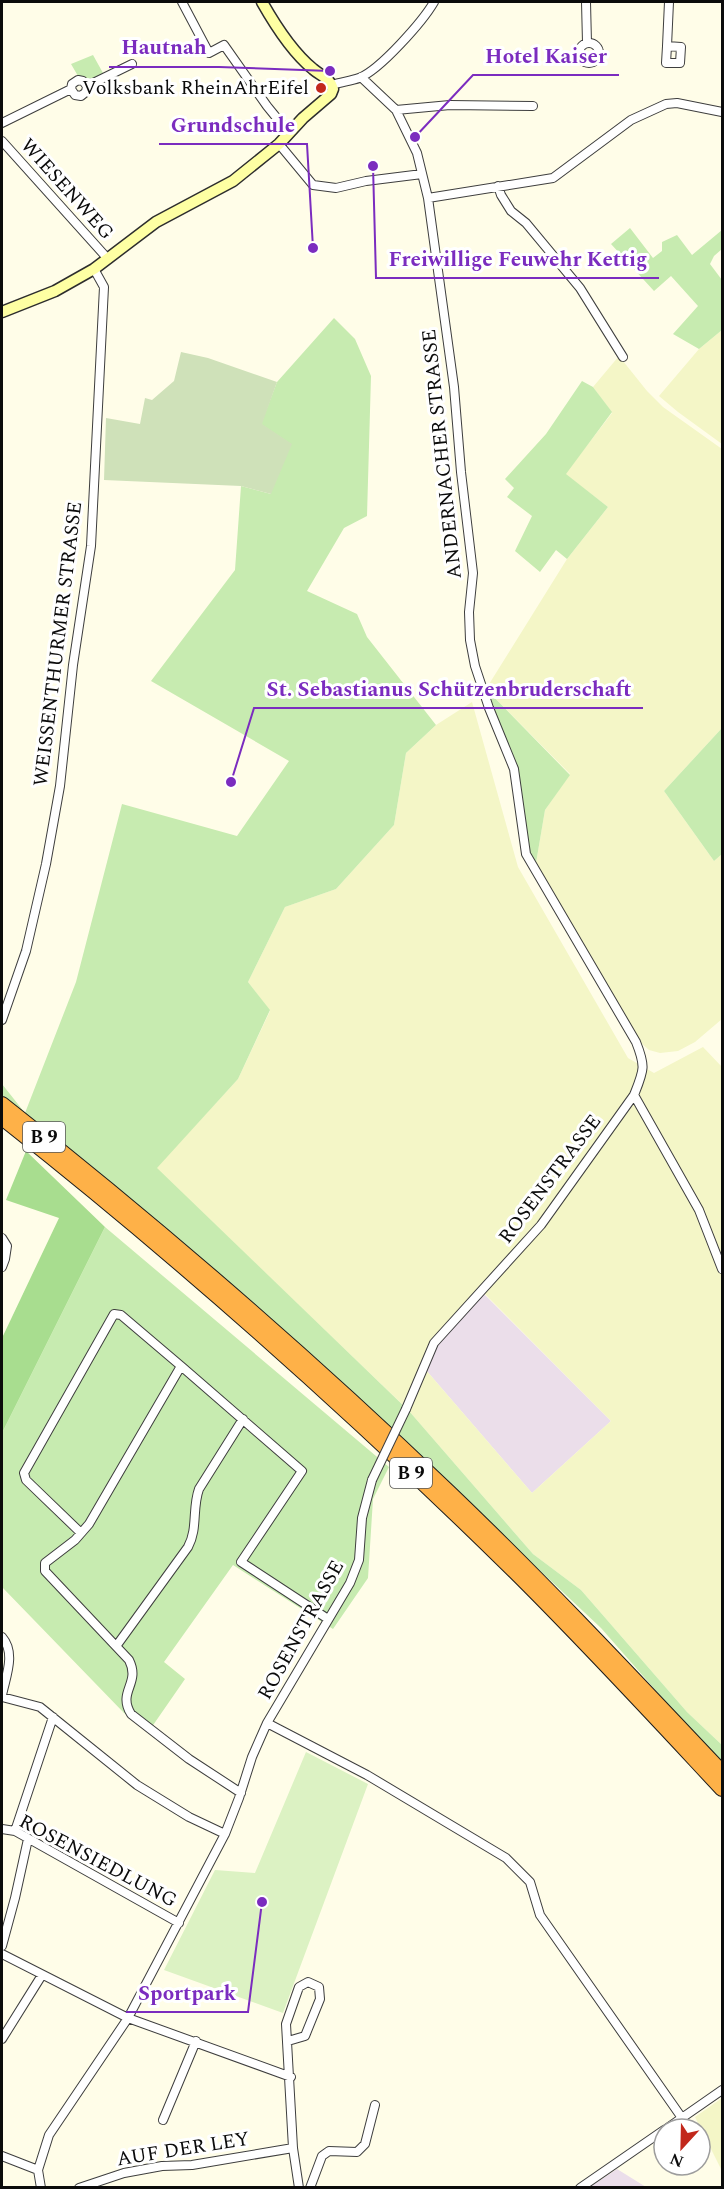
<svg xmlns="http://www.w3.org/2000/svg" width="724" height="2189" font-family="Spectral,serif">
<rect width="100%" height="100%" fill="#fffde8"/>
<path fill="#ebdeea" d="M484 1294 611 1421 532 1493 425 1369 438 1344Z
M617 2169 646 2187H590Z"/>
<path fill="#f4f6c7" d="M722 330V444L678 412 659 396 699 349Z
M619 356 647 391 663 407 722 449V728L664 791 714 861 722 854V1019L695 1042 678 1051 660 1053 649 1050 640 1042 536 863 545 810 570 774 486 689 567 559 608 507 565 474 612 413 593 387Z
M472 702 518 867 628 1058 654 1073 703 1047 722 1067V1745L687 1712 581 1590 533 1554 409 1411 425 1369 532 1493 611 1421 479 1288 431 1339 403 1405 156 1168 238 1079 270 1011 248 982 285 907 336 889 394 825 406 753 436 725Z
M722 2098V2171L695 2117Z"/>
<path fill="#c7ebb0" d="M93 55 103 73 91 80 78 76 71 64Z
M630 228 653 258 662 251V242L677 235 692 255 722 230V249L714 256 710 264 722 280V330L699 349 673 334 698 306 671 276 654 291 611 244Z
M334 318 355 339 371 376 367 516 344 528 307 591 357 614 367 637 436 725 406 753 394 825 336 889 285 907 248 982 270 1010 238 1079 157 1168 409 1411 533 1554 581 1590 687 1712 722 1745V1766L601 1628 315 1359 151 1216 2 1096V1084L25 1113 76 982 122 804 237 836 289 761 151 681 235 570 241 486 271 494 261 424 277 382Z
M582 381 593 387 612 412 566 474 608 507 567 559 556 550 540 572 515 551 532 516 507 497 514 488 505 479 546 434Z
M486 689 570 775 545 810 536 863 528 851 517 767Z
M722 728V854L714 861 664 791Z
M105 1227 389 1467 373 1499 368 1578 333 1629 233 1565 164 1662 185 1679 149 1731 124 1713 2 1587V1433Z"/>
<path fill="#a8dd8f" d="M26 1151 105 1227 2 1433V1338L59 1218 6 1200Z"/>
<path fill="#cfe1b9" d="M181 352 208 358 277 382 262 424 292 444 271 494 241 486 104 480 106 418 140 424 145 398 152 400 174 381Z"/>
<path fill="#dcf2c3" d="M306 1752 368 1784 283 2013 164 1970 215 1870 255 1873Z"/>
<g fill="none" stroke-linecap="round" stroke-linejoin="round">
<defs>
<path id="street" d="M182 2 209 53 224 45 267 106 289 133
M586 2 587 43
M579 53a10 10 0 1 1 20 0a10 10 0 1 1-20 0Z
M667 46 681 47 680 63H666Z
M667 46 669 2
M361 77 396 110 417 153 428 198 454 387 461 472 473 573 469 612 470 640 475 666 489 708 514 769 526 854 636 1042C646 1067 644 1070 634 1095L541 1225 434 1343 406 1409
M332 85C341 82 351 81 359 78 380 70 423 21 434 2
M87 86 83 81 78 80 72 84 71 89 75 95 81 96 86 92 87 86 132 64
M396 110 450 105 533 106
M2 123 71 89
M2 141 108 259
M279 144 313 185 336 188 366 181 422 174
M498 186 501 195 511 211 526 223 580 288 623 357
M428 198 553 178 631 120 666 104 677 103 722 112
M2 1020 26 951 46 864 60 786 73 665 91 546 104 287 94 269
M634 1095 699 1210 722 1269
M2 1238 7 1246 5 1259 2 1267
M81 1533 26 1480 24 1473 114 1314 121 1315 181 1366
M2 1637C16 1653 6 1676 2 1695
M117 1645 188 1547C198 1529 192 1508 199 1489L243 1419
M2 1697 40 1707 137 1785 189 1817 225 1834
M267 1723 367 1775 506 1858 530 1882 540 1915 682 2118
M241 1793 189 1759 131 1714C117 1691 141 1684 129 1660L45 1571V1563L75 1540 89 1524 181 1366 302 1471 241 1562 328 1619
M2 1829 15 1831 179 1923
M15 1831 53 1717
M2 1946 15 1898 28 1839
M2 1954 128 2018 291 2077
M2 2039 42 1975
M288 2041 305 2036 320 1999 319 1987 308 1982 299 1987 286 2024 293 2148 299 2188
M163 2120 196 2041
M666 2129 722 2090
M2 2156 38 2170
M41 2188 38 2170 49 2135 128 2018 225 1834 239 1798 252 1757 267 1723 350 1583 359 1560 362 1518 372 1480
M79 2188 124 2173 162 2166 192 2165 293 2148
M310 2188 322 2156 329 2151 357 2152 365 2144 375 2105
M580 2188 664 2130"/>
<path id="secondary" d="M2 312 55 291 94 269 156 222 233 181 279 144 303 118 331 94 333 89C330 78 321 76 313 69 292 52 275 25 262 2"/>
<path id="highway" d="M2 1104C157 1226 307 1356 450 1493 544 1583 633 1678 722 1772
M2 1118C180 1258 348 1408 510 1567 583 1639 652 1714 722 1789"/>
</defs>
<use href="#street" stroke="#3e3e3e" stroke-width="10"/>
<use href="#secondary" stroke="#2d2d2d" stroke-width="13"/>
<use href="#highway" stroke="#1c1c1c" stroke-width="16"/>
<use href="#street" stroke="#fff" stroke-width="8"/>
<use href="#secondary" stroke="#feffa3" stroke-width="10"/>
<use href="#highway" stroke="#feb148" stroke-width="14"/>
<defs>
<path id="street-bridge" d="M372 1480 406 1409"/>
</defs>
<use href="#street-bridge" stroke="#3e3e3e" stroke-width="10" stroke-linecap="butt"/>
<use href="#street-bridge" stroke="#fff" stroke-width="8"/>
</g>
<circle fill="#c2281b" stroke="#fff" stroke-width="2" cx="321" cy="88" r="6"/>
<g text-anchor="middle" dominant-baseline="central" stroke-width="6" stroke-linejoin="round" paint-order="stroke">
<g fill="#fff" stroke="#545454" stroke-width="1.5">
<rect x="23" y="1122" width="42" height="30" rx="4.5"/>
<rect x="390" y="1458" width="42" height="30" rx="4.5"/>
</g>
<g font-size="18" font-weight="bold" fill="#0b0b0b">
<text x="44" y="1137">B 9</text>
<text x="411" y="1473">B 9</text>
</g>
<g font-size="20" fill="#0b0b0b" stroke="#fff" text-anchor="end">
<text x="309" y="88">Volksbank RheinAhrEifel</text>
</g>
<g font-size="20" fill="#0b0b0b" stroke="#fff">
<text transform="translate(67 189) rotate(48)">WIESENWEG</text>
<text transform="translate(442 454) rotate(-96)">ANDERNACHER STRASSE</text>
<text transform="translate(58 644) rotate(-83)">WEISSENTHURMER STRASSE</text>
<text transform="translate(550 1179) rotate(-53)">ROSENSTRASSE</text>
<text transform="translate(301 1630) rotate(-61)">ROSENSTRASSE</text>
<text transform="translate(98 1861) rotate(28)">ROSENSIEDLUNG</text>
<text transform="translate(183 2149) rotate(-9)">AUF DER LEY</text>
</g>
</g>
<path fill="none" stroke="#7b2cbf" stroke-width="2" d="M330 71L219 67H109M415 137L473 75H619M313 248L307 144H159M373 166L376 278H659M231 782L254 708H643M262 1902L248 2012H126"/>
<g fill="#7b2cbf" stroke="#fff" stroke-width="2">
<circle cx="330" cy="71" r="6"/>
<circle cx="415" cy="137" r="6"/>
<circle cx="313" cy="248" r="6"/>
<circle cx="373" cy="166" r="6"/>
<circle cx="231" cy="782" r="6"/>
<circle cx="262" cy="1902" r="6"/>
</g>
<g font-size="21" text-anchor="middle" font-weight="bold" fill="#7b2cbf" stroke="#fff" stroke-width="6" stroke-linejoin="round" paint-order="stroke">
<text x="164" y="54">Hautnah</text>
<text x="546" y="63">Hotel Kaiser</text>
<text x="233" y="132">Grundschule</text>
<text x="518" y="266">Freiwillige Feuwehr Kettig</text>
<text x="449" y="696">St. Sebastianus Schützenbruderschaft</text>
<text x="187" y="2000">Sportpark</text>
</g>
<rect width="724" height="2189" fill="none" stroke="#0b0b0b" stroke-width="6"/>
<g transform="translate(682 2147) rotate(202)"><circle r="28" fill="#ffffff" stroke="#9d9d9d" stroke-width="1.5"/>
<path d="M0-4.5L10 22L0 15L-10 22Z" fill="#c2281b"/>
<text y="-9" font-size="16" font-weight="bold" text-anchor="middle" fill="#0b0b0b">N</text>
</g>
</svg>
